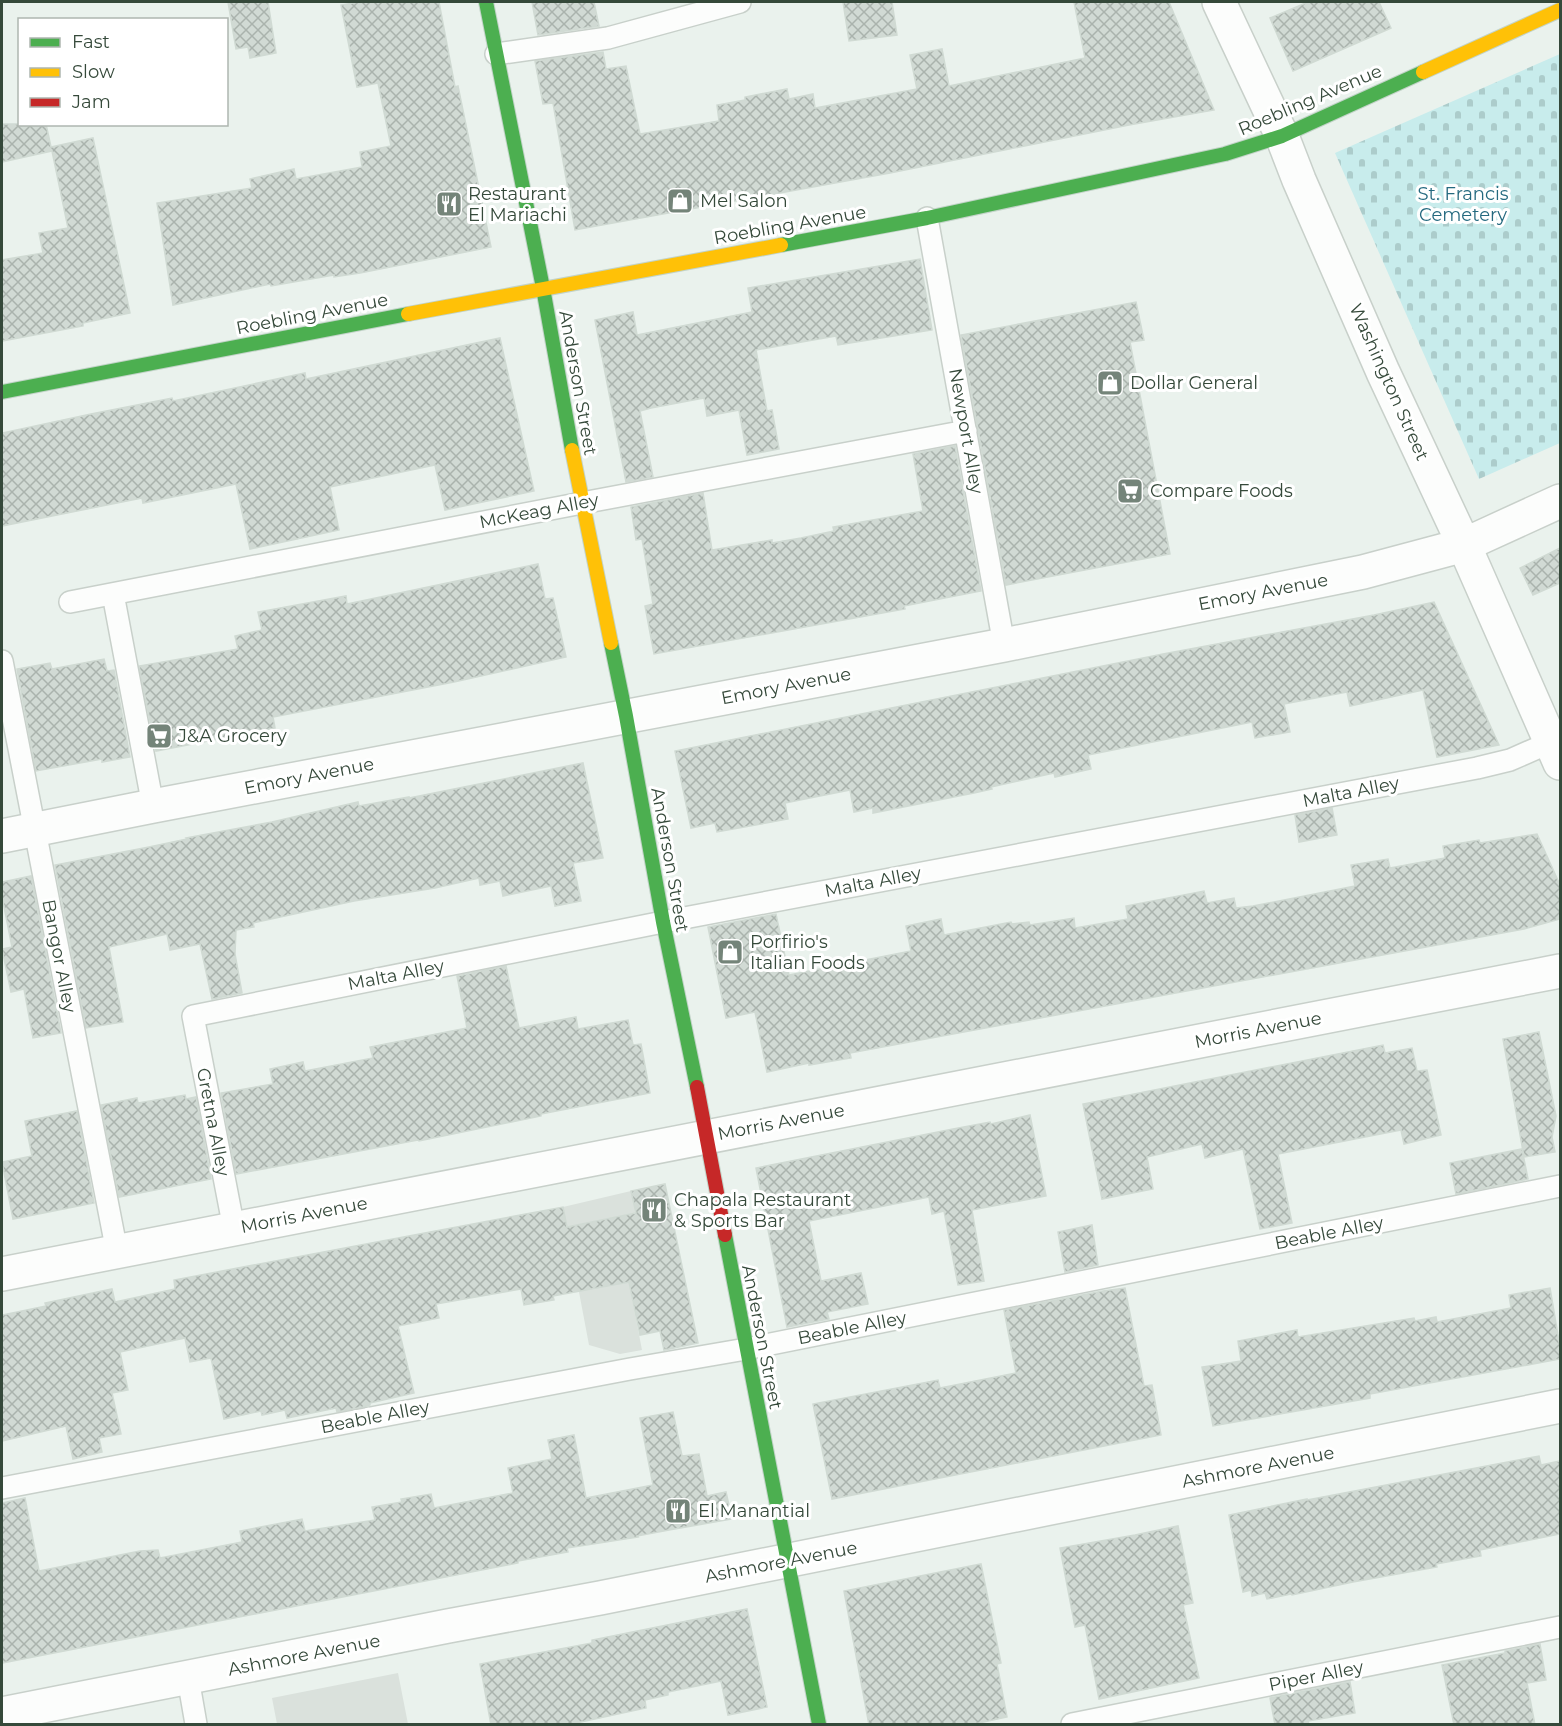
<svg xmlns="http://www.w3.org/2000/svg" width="1562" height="1726" font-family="Montserrat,sans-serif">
<defs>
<pattern id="cemetery-stones" width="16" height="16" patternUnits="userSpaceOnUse" patternTransform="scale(1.5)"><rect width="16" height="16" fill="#c8ecec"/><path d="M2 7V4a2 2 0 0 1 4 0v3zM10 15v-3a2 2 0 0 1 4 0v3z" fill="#accccb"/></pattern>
<pattern id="building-cross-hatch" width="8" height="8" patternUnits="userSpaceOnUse" patternTransform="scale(1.5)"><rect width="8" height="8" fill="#d1dad4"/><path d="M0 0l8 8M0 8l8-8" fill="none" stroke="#aab3ad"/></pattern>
</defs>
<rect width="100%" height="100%" fill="#eaf2ed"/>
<path fill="url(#cemetery-stones)" d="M1560 54V443L1479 479 1335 153Z"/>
<path fill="#dae1dc" d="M631 1191 636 1213 616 1217 642 1350 620 1354 589 1345 563 1207Z
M398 1673 408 1724H277L272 1698Z"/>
<path fill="url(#building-cross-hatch)" stroke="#d0dad3" stroke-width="1.5" d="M228 2H268L276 53 250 58 248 47 236 49Z
M359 2H439L455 87 458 86 491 247 360 273 334 277V275L271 286 270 284 173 305 157 203 252 188 250 179 294 169 296 179 362 167 360 152 391 146 378 83 357 87 341 5Z
M532 2H594L599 26 538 35Z
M843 2H892L897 35 849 41Z
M1074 2H1169L1214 110 1129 125 890 173 575 230 553 103 543 104 535 61 603 52 606 69 626 66 640 134 719 121 717 105 745 100V97L787 89 789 99 813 94 815 108 917 89 910 55 942 49 949 86 1085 58Z
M1308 2H1379L1391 28 1293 71 1270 18Z
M2 124H46L51 147 93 138 130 313 83 323V326L2 341V260L43 253 39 233 68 228 52 151 2 162Z
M920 259 932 330 838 345 836 336 756 350 767 411 772 410 779 449 747 455 739 410 707 416 704 398 651 408 640 411 653 477 626 482 595 320 633 312 637 335 752 312 748 288Z
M1136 302 1144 340 1130 342 1170 554 1006 585 961 335Z
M500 338 534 491 445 510 435 465 330 487 339 530 250 549 236 484 143 503 142 498 2 526V433L91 414 172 398 173 401 305 373 306 379Z
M955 446 981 591 904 606 905 609 654 654 645 606 653 604 642 539 636 540 631 507 703 493 712 550 772 540V543L801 538 834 531 833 527 923 511 913 454Z
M1560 548V583L1533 595 1520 568Z
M538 564 545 599 553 598 566 657 454 682 273 717 275 728 156 751 139 666 238 649 235 636 262 630 258 612 346 596 347 604Z
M1434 602 1499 745 1437 757 1423 690 1350 706 1347 692 1284 704 1290 732 1255 738 1252 722 1088 755 1091 769 1055 777 1054 773 991 787 992 789 974 793 873 813V808L854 812 850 790 785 803 788 819 717 832 715 823 691 828 675 751 1163 654 1374 615Z
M104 659 107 671 114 670 130 757 102 762V759L36 771 17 669 50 663 52 669Z
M583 763 603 858 573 863 581 901 555 906 551 886 503 896 500 881 480 885 479 878 435 888 354 901 253 923 254 927 236 930 235 954 242 993 212 999 200 944 170 950 167 934 109 947 123 1022 86 1028 55 865 149 847 187 839 186 838 272 822 358 802 359 806 409 797V798Z
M1332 808 1337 835 1299 842 1295 815Z
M1537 834 1560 885V919L1524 929 850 1053 851 1058 809 1065V1063L767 1072 755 1012 726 1018 708 927 776 914 789 975 911 951 906 926 941 919 944 935 1011 922 1012 924 1029 922 1030 925 1074 918 1075 928 1128 919 1126 906 1204 891 1207 903 1234 898 1236 908 1253 906 1355 886 1351 865 1388 859 1390 868 1417 863 1445 858 1443 846 1479 840 1480 843Z
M31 876 61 1033 33 1038 24 989 11 992 2 949 12 947 2 897V882Z
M506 966 519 1028 576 1017 578 1029 628 1020 633 1045 641 1044 650 1093 541 1114V1116L419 1141 418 1140 236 1174 221 1093 273 1084 270 1069 303 1062 305 1071 373 1058 370 1047 467 1028 457 976Z
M1539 1032 1556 1116 1552 1137 1555 1152 1524 1157 1503 1039Z
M1383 1045 1385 1053 1412 1048 1417 1071 1427 1070 1441 1135 1404 1144 1401 1130 1278 1154 1292 1223 1260 1229 1243 1149 1205 1158 1202 1144 1147 1157 1153 1189 1102 1199 1083 1104Z
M185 1095 186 1099 196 1097 211 1179 119 1197 101 1105 137 1098 138 1103Z
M77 1111 94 1203 13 1219 2 1162 32 1156 25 1121Z
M1030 1115 1046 1196 972 1210 984 1281 958 1285 944 1211 932 1214 929 1197 809 1221 821 1281 861 1273 868 1304 827 1312 829 1319 787 1327 756 1168 953 1129 990 1122 991 1124Z
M1522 1149 1528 1179 1456 1194 1450 1163Z
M665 1184 698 1343 664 1350 660 1331 640 1335 629 1282 553 1296 554 1300 524 1305 521 1289 436 1304 439 1318 398 1326 414 1393 370 1403V1405L363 1407 337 1412 336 1408 287 1418 285 1410 262 1415 261 1411 224 1419 211 1358 190 1362 185 1338 120 1352 128 1390 112 1393 121 1434 99 1438 102 1452 73 1459 66 1426 2 1441V1315L46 1306 45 1303 112 1289 115 1302 175 1289 174 1280 563 1207 567 1227 636 1213 631 1191Z
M1092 1225 1098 1265 1065 1272 1058 1232Z
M1125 1288 1144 1386 1152 1385 1161 1435 832 1499 813 1404 938 1380 940 1388 1016 1373 1004 1310 1103 1291Z
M1550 1288 1560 1347V1359L1370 1394V1398L1213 1426 1202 1367 1241 1361 1238 1341 1297 1330 1298 1337 1414 1318 1415 1321 1436 1317 1437 1322 1511 1308 1509 1295Z
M673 1412 682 1456 699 1454 707 1496 726 1492 732 1519 669 1530 637 1536 638 1537 567 1548 568 1552 518 1561V1563L2 1663V1503L25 1498 39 1571 140 1551 158 1550 160 1558 242 1542 240 1531 302 1519 305 1531 375 1520 372 1507 402 1502 401 1499 431 1494 434 1508 513 1493 508 1468 552 1459 548 1440 574 1435 586 1498 653 1485 640 1418Z
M1539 1456 1541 1465 1560 1461V1534L1480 1550 1481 1556 1436 1564 1437 1567 1353 1582 1292 1595 1291 1594 1267 1599 1265 1593 1252 1596 1251 1590 1243 1592 1229 1515 1307 1499V1500Z
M1178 1526 1193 1603 1183 1605 1199 1678 1099 1699 1085 1625 1075 1627 1060 1548 1135 1535Z
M981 1564 1001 1663 997 1664 1007 1717 970 1725H869L844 1591Z
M747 1609 767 1707 728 1715 721 1681 668 1692V1695L645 1700 646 1708 567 1725H491L480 1664 592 1643V1640Z
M1540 1644 1546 1680 1527 1683 1535 1725H1454L1442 1665 1505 1653V1651Z
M1350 1682 1355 1713 1308 1721 1309 1725H1275L1270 1698Z"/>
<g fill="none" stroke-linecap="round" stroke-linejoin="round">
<defs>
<path id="lane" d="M496 54 608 38 740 2
M927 218 1004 645
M113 594 153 806
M70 602 582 503 966 431
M2 661 117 1252
M234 1229 193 1016 663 922 1477 768 1510 760 1551 742
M2 1488 630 1369 746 1349 1560 1186
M188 1678 196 1724
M1072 1724 1560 1627"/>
<path id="street" d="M1219 2 1282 136 1299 180 1383 372 1464 545 1560 763
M2 836 153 806 1004 645 1363 572 1464 545 1560 501
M2 1274 1560 971
M2 1714 448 1626 600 1598 1560 1406"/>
<path id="fast" d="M486 2 543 288 572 450
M781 245 927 218 1225 154 1282 136 1423 72
M2 392 408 314
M611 643 626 716 663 922 697 1087
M725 1235 819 1724"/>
<path id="slow" d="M1423 72 1560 10
M408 314 781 245
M572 450 611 643"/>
<path id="jam" d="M697 1087 725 1235"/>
</defs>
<use href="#lane" stroke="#c8d0ca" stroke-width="24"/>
<use href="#street" stroke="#c8d0ca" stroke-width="36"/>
<use href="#fast" stroke="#c2d3c8" stroke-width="16"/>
<use href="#slow" stroke="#c2d3c8" stroke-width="16"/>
<use href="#jam" stroke="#c2d3c8" stroke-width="16"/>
<use href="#lane" stroke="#fcfdfc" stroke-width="21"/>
<use href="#street" stroke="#fcfdfc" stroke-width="33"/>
<use href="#fast" stroke="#4caf50" stroke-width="14"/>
<use href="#slow" stroke="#ffc107" stroke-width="14"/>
<use href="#jam" stroke="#c62828" stroke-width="14"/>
</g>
<defs>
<symbol id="shop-square" viewBox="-11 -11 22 22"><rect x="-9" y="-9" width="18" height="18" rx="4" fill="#748479" stroke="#fff"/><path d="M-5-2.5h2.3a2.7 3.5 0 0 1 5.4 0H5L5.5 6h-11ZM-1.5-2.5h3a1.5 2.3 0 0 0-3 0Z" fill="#fff"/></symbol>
<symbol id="restaurant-square" viewBox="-11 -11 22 22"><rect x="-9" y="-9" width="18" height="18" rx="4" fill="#748479" stroke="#fff"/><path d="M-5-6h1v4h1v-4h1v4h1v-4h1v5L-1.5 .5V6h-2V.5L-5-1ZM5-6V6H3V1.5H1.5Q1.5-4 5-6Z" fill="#fff"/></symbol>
<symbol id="supermarket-square" viewBox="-11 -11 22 22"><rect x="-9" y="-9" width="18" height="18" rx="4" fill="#748479" stroke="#fff"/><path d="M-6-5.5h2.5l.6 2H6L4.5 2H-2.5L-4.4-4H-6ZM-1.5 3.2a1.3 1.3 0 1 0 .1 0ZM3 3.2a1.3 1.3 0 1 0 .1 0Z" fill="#fff"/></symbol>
</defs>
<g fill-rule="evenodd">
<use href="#shop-square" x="665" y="186" width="30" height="30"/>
<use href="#restaurant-square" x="434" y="189" width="30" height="30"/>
<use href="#shop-square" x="1095" y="368" width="30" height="30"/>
<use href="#supermarket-square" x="1115" y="476" width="30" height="30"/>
<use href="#supermarket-square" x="144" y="721" width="30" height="30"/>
<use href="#shop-square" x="715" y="937" width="30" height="30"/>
<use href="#restaurant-square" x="639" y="1195" width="30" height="30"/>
<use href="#restaurant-square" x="663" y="1496" width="30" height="30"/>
</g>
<g text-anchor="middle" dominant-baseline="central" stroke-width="6" stroke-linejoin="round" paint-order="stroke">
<g font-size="18" fill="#35493a" stroke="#fff">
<text transform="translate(1310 100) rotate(-23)">Roebling Avenue</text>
<text transform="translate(790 225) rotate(-10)">Roebling Avenue</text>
<text transform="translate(312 314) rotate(-11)">Roebling Avenue</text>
<text transform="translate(1389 382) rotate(66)">Washington Street</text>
<text transform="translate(578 383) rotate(80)">Anderson Street</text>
<text transform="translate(966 431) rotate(80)">Newport Alley</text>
<text transform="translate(539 511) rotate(-11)">McKeag Alley</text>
<text transform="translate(1263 592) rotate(-11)">Emory Avenue</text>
<text transform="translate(786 686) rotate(-11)">Emory Avenue</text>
<text transform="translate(309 776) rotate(-11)">Emory Avenue</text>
<text transform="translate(1351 792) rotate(-11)">Malta Alley</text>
<text transform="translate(670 860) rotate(80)">Anderson Street</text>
<text transform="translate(873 882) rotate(-11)">Malta Alley</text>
<text transform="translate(59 956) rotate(79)">Bangor Alley</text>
<text transform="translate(396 975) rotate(-11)">Malta Alley</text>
<text transform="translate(1258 1030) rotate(-11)">Morris Avenue</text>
<text transform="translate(213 1122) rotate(79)">Gretna Alley</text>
<text transform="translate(781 1122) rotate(-11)">Morris Avenue</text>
<text transform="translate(304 1215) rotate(-11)">Morris Avenue</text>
<text transform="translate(1329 1233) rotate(-11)">Beable Alley</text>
<text transform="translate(852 1328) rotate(-11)">Beable Alley</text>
<text transform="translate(762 1337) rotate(79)">Anderson Street</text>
<text transform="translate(375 1417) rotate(-11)">Beable Alley</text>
<text transform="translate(1258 1467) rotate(-11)">Ashmore Avenue</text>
<text transform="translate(781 1562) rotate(-11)">Ashmore Avenue</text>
<text transform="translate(304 1655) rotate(-11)">Ashmore Avenue</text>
<text transform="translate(1316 1676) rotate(-11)">Piper Alley</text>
</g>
<g font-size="18" fill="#35493a" stroke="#fff" text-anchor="start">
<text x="468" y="194">Restaurant<tspan x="468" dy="21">El Mariachi</tspan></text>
<text x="700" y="201">Mel Salon</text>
<text x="1130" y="383">Dollar General</text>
<text x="1150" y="491">Compare Foods</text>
<text x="178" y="736">J&amp;A Grocery</text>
<text x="750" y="942">Porfirio's<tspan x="750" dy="21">Italian Foods</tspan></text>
<text x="674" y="1200">Chapala Restaurant<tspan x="674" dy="21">&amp; Sports Bar</tspan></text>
<text x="698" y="1511">El Manantial</text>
</g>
<g font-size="18" fill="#24697f" stroke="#fff">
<text x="1463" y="194">St. Francis<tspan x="1463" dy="21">Cemetery</tspan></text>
</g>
</g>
<rect width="1562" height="1726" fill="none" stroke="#35493a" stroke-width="6"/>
<rect x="18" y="18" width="210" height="108" fill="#ffffff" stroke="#aeb6b0" stroke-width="1.5"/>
<rect x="30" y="38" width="30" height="9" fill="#4caf50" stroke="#aeb6b0" stroke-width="1.5"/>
<text x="72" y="48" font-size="18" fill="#35493a">Fast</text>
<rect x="30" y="68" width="30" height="9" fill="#ffc107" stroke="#aeb6b0" stroke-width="1.5"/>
<text x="72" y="78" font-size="18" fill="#35493a">Slow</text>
<rect x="30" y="98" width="30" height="9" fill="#c62828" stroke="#aeb6b0" stroke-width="1.5"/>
<text x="72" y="108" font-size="18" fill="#35493a">Jam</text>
</svg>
